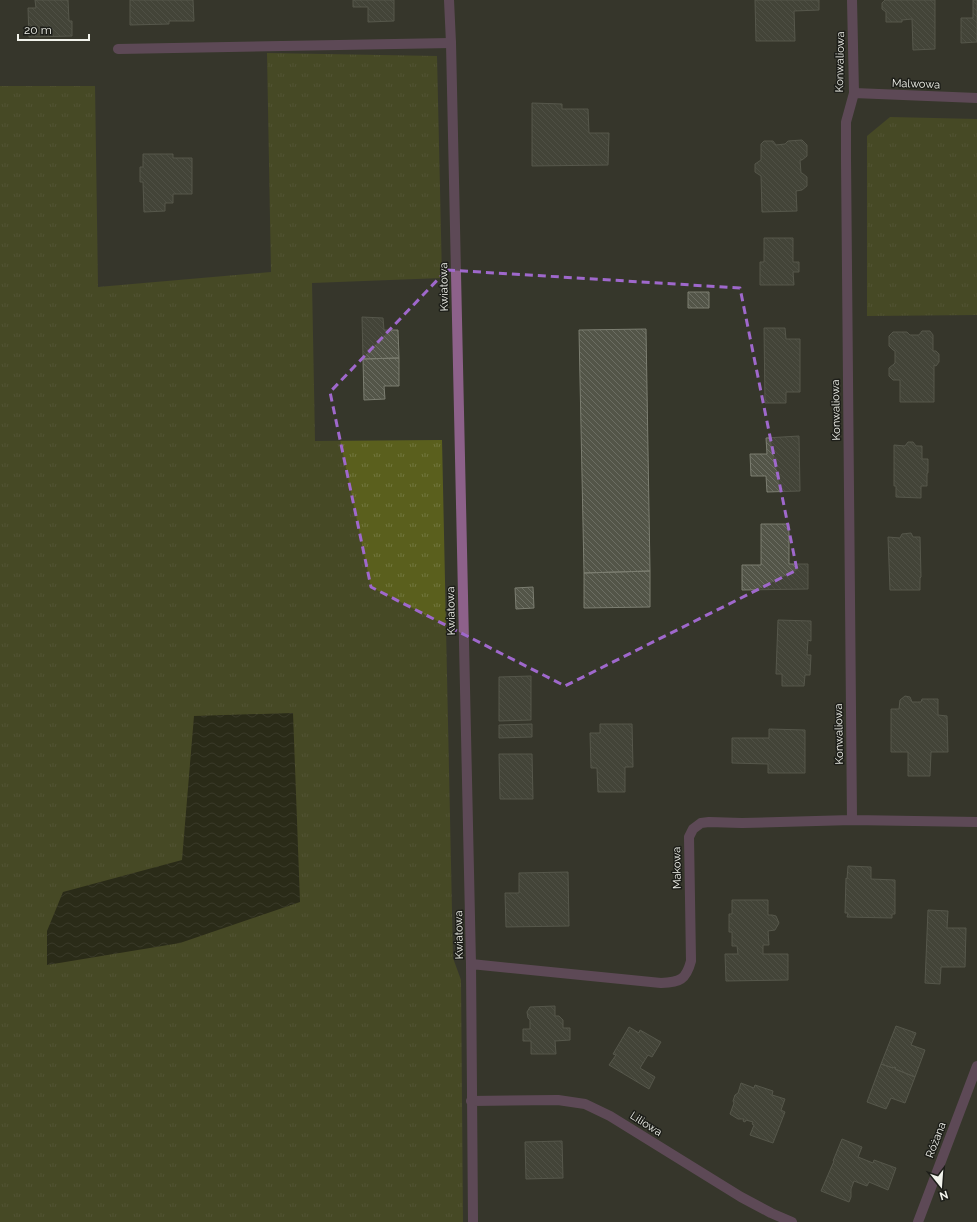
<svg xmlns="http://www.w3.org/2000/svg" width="977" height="1222" font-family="Raleway,sans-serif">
<defs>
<pattern id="grass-tufts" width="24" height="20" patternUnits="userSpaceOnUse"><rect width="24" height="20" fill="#5a5f1d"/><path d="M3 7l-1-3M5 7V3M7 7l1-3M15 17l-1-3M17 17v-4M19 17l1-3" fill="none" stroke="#72763e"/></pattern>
<pattern id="water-waves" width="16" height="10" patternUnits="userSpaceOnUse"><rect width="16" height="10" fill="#1b1d01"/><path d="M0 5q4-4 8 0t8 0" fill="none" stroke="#3d3e26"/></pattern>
<pattern id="building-back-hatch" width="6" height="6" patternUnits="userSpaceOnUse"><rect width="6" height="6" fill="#535548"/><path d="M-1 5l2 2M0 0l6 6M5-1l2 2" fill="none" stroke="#6c6e63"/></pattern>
</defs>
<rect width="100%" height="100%" fill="#36372b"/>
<path fill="url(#grass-tufts)" d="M267 53 437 56 442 278 312 283 315 441 442 440 453 958 461 980 463 1222H0V86H95L98 287 271 272Z
M890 117 977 119V315L867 316V136Z"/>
<path fill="url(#water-waves)" d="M293 713 300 902 180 943 47 965V931L63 892 182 860 194 716Z"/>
<path fill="url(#building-back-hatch)" stroke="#7c7e71" d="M35 0H68L69 21H72V36L29 37 28 8H36Z
M130 0H193L194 21H169V24L130 25Z
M353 0H394V21L368 22V7H353Z
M755 0H819V10L794 11 795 41H756Z
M885 0H935V49L913 50 912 19 902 20V22H886V12L882 9V3Z
M973 0H977V42L961 43V18H973Z
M532 103 562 104V109H588L589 133H609L608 165 532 166Z
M802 140 807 145V156L802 160H800L801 173H802L807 177V186L802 190 796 191 797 211 762 212 761 176 755 172V164L761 160V144L764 141H773L776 145 785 144 788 141Z
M143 154H173V158H192V194H173V203H165V211L144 212 143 182H140V167H143Z
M764 238H793V262H799V272H793L794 285H760V262H764Z
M688 292H709V308H688Z
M362 317 383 318 384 330H398L399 358 363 359Z
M764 328H785L786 339H800V392H786V403H765Z
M646 329 650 571 584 573 579 330Z
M922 331H930L933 335V351H936L939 354V362L936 366 934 365V402H900V380H893L889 376V368L894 364 895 363V351L893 350 889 346V336L893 332H907L910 335H919Z
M399 358V386H384L385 399 364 400 363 359Z
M799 436 800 491 767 492 766 476H751L750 454H767L766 438Z
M908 442H913L916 446H922V459H928V473H927V486H921V498L896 497V486H894V445L905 446Z
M761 524H789V564H808V589L742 590V565H761Z
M911 533 913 537H920L921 577 920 578V590H890L888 537 900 538 902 534Z
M650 571V607L584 608V573Z
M533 587 534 608 516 609 515 588Z
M778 620 811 621V641L808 640 807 655H811L810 675H805L804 686H782V674H776Z
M531 676V720L499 721V677Z
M905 696 910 697 912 702H921L922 699H938V715L947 716 948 752H931L930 776H908V752H891V709H899L900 700Z
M532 724V737L499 738V725Z
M600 724H632L633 767H625V792H598L597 768H591L590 733H600Z
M769 729 805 730V773H768V764L732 763V738H769Z
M499 754H532L533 799H500Z
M848 866 871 867V879L895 880V914H892V918L847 917 848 913H845L846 878 847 879Z
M568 872 569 926 506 927 505 893H519V873Z
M732 900H768V915H772L776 916 779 923 775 930 768 931 769 945H763V954H788V980L726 981 725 954H738L737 946H732V932H729V914H732Z
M928 910 948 911 947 928H966L965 967H941L940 984 925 983Z
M555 1006V1016H559L563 1020V1028H570V1040L555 1041 556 1054H531V1041H523V1029H530V1020L528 1018 527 1012 530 1007Z
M896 1026 916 1033 911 1045 925 1050 915 1077 895 1069 896 1068 894 1067 893 1068 881 1064Z
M629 1027 639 1033 640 1030 661 1042 652 1057 648 1055 640 1068 655 1077 649 1089 609 1065 616 1055 613 1054Z
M881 1064 893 1068 894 1067 896 1068 895 1069 915 1077 905 1103 891 1098 886 1109 867 1102Z
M741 1083 754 1088 755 1085 773 1091 772 1095 785 1099 781 1110 785 1112 773 1143 750 1135 754 1125 752 1124 753 1122 746 1120 745 1122 743 1121 744 1119H738L730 1114 734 1103 733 1101 735 1095 738 1093Z
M842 1139 862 1147 858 1157 873 1163 874 1160 896 1168 888 1190 869 1182 867 1186 854 1181 851 1189V1197L849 1202 821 1191 834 1161H833Z
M562 1141 563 1178 526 1179 525 1142Z"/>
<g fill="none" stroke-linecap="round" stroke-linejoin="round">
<path stroke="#8d618a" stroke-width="10" d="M118 49 451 43"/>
<path stroke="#8d618a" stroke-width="10" d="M449 0 451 43 471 964 473 1222
M854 93 977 98
M852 820 846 159V122L854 93 852 0
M471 964 661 983C680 982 686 980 691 961L689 837 693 829 701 823 709 822 742 823 852 820 977 822
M471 1101 558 1100 585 1104 610 1116 741 1197 771 1213 792 1222
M918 1222 977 1066"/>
</g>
<path d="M0 0H977V1222H0ZM447 270 740 288 797 570 565 686 371 587 330 392Z" fill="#36372b" fill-opacity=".55" fill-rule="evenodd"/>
<path fill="none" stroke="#9f68cc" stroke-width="3" stroke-dasharray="8 5" stroke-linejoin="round" d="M447 270 740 288 797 570 565 686 371 587 330 392Z"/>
<g text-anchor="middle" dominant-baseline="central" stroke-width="3" stroke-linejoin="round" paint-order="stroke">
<g font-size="11" fill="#f2f3ec" stroke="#1d1e19">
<text transform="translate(840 62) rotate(-89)">Konwaliowa</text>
<text transform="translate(916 84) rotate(2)">Malwowa</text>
<text transform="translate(444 287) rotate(-91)">Kwiatowa</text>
<text transform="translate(836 410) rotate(-91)">Konwaliowa</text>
<text transform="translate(451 611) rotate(-91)">Kwiatowa</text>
<text transform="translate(839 734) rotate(-91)">Konwaliowa</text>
<text transform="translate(677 868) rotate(-91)">Makowa</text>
<text transform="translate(459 935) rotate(-91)">Kwiatowa</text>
<text transform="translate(646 1124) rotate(32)">Liliowa</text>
<text transform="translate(936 1140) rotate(-69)">Różana</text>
</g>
</g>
<g transform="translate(941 1186) rotate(163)" stroke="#1d1e19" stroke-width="3" paint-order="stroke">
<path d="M0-3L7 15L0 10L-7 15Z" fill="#f2f3ec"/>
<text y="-6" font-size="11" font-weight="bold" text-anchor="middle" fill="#f2f3ec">N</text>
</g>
<path d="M18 34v6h71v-6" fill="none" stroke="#f2f3ec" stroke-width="2"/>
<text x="24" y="34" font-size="12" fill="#f2f3ec" stroke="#1d1e19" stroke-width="3" paint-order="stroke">20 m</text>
</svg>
